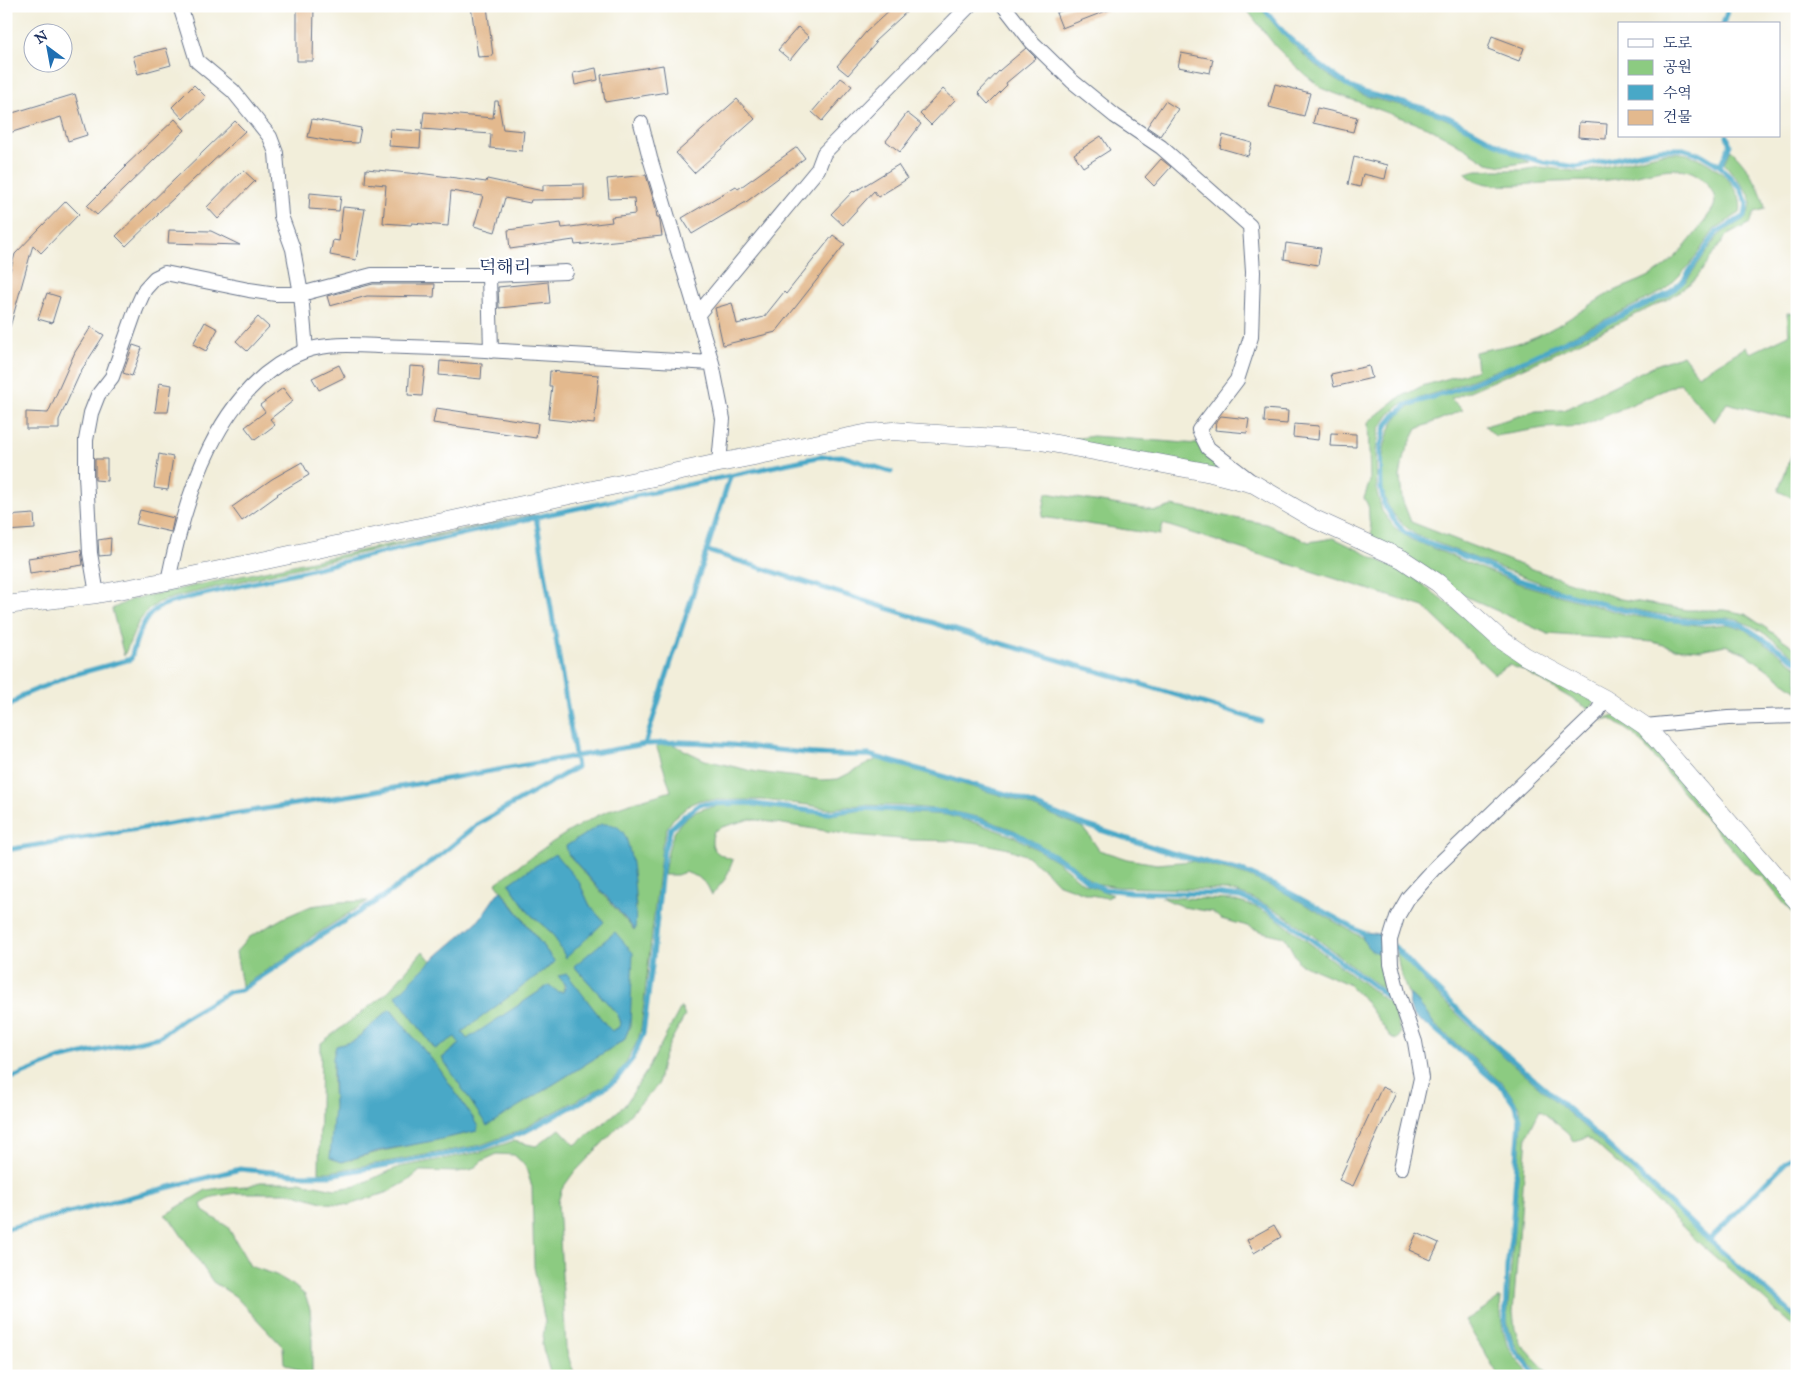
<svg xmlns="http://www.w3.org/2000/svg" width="1803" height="1382" font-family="'IM FELL Great Primer','Noto Serif KR',serif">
<rect width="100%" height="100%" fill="#fff"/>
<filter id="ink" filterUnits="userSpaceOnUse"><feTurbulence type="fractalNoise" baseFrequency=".02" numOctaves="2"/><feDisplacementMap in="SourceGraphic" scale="10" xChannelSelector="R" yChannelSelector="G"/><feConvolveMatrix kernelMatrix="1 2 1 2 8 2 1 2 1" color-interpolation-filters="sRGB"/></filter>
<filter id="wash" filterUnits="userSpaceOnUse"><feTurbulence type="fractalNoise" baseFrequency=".0096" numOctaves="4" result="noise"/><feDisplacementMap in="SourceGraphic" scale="20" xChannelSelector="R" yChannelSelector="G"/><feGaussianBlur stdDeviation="1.12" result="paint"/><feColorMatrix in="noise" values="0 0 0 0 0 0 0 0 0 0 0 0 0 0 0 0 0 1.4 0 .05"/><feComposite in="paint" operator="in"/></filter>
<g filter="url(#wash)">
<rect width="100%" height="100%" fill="#f2eeda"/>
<path fill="#8ccb81" stroke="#547d70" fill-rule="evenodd" d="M1244 6H1259C1289 43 1324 80 1369 97 1392 105 1417 106 1439 116 1471 129 1499 149 1530 162L1502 166 1488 163 1453 141 1429 128 1323 89 1303 73 1276 47Z
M1731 150C1745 163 1763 189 1765 209L1755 212 1750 223 1726 236 1696 279 1670 298 1544 359 1451 399 1463 410 1417 429 1404 455 1400 477 1402 499 1411 522 1526 567 1621 599 1687 610H1725L1745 614 1797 649V658C1781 646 1761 629 1743 622 1723 614 1711 620 1691 618 1658 615 1623 608 1591 599 1531 582 1474 557 1416 535 1404 526 1392 516 1386 501 1377 478 1382 428 1402 412 1416 401 1439 398 1455 392 1471 387 1486 380 1501 374 1559 350 1613 320 1670 295L1686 281 1718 236 1724 231 1746 218 1751 204 1749 194 1724 163Z
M1662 153C1671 153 1682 152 1690 155 1712 162 1746 187 1740 213L1715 229 1688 267 1664 291 1518 362 1450 388 1400 405 1390 414 1380 428 1376 451 1377 492 1382 511 1394 527 1410 539 1520 584 1627 615 1704 626 1728 624 1744 629 1797 666V691L1745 653 1725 645 1701 650 1674 648 1653 642 1548 634 1449 589 1370 541C1374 527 1369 529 1369 517 1368 505 1370 509 1364 498L1370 481 1368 422 1397 399 1422 386 1477 370 1475 352C1492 348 1511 346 1527 340 1554 330 1579 312 1603 297 1621 286 1643 282 1661 269 1679 256 1693 237 1706 219 1708 215 1713 210 1714 206 1718 195 1706 180 1697 175 1677 161 1641 176 1617 179 1596 182 1576 181 1556 182 1532 183 1483 193 1465 173L1477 170H1522L1540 167 1582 172Z
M1787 313 1797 314V418L1782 417 1727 403 1714 422 1680 383 1583 426 1544 428 1495 436 1485 426 1536 411 1564 410 1653 366 1683 355 1698 375 1746 347 1751 353 1789 335Z
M1093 436 1199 444 1242 478 1059 441Z
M1797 441V500L1778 491Z
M1046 493 1156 511 1172 506 1266 524 1309 542 1334 538 1413 577 1499 643 1596 700 1589 709 1523 670 1509 665 1494 674 1424 607 1163 524 1160 535 1042 517Z
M534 514 318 563 183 595 159 602 147 611 138 623 124 656 112 609 132 599Z
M1617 716 1634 725 1797 908V919L1761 876 1754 874 1706 819 1637 737 1611 719 1603 721 1608 717Z
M672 744 705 760 757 772 822 780 838 779 877 759 1013 799 1084 828 1099 850 1127 859 1157 864 1192 861 1245 875 1280 890 1363 938 1368 947 1378 953 1382 951 1385 958 1396 999C1373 982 1351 965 1329 948 1297 923 1266 899 1226 890L1118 887 1093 883 1072 864 1014 830 978 817 945 810 903 806 861 805 829 809 808 805 762 800H700L691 804 673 819 667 828 662 845 641 1028 638 1040 624 1066 611 1082 521 1130 481 1145 329 1172H319L321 1043 386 994 423 951 431 961 396 996 435 1049 455 1036 460 1044 442 1058 522 1104 624 1040 630 1026 574 966 618 1015 621 1023 618 1028 612 1031 606 1025 566 974 563 992H558L549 985 467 1040 461 1032 555 962 496 883C532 856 570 827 612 809 631 802 652 797 671 791L656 745ZM568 854H630L636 906 634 930ZM579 882 590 906 604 922 566 957 552 933 530 914 509 884ZM390 1009 438 1067 473 1118 477 1131C432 1142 386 1148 342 1162 337 1124 328 1084 336 1046L354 1041Z
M723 805H748L831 815 863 810 946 815 979 824 1015 837 1057 861 1083 883 1113 895 1107 898 1090 895 1057 883 1046 871 1027 856 1009 849 979 843 960 841 912 840 852 835 751 819 722 827 714 831C708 849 716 854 733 860L726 878 712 895 707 885 698 877 685 872 677 875H664C670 833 676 810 723 805Z
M1161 897 1232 900 1256 907 1275 917 1393 1006 1401 1034 1396 1040 1390 1036 1362 997 1348 984 1299 963 1285 937 1263 932 1244 925 1221 919 1212 912 1183 907Z
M368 901 312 937 293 953 242 986 236 952 248 938 283 918 311 906 340 902Z
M1396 950C1451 1015 1518 1067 1581 1124 1653 1189 1724 1256 1797 1321V1330L1743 1281 1699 1243 1632 1177 1588 1137 1573 1141 1568 1133 1540 1110 1527 1136 1513 1312 1515 1329 1520 1343 1551 1376H1542C1524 1356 1512 1348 1507 1320L1522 1124 1520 1108 1505 1086 1434 1024 1417 1001 1408 993 1401 976Z
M681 1007 685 1016C671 1040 661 1056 658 1085L572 1175 562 1189 558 1202 566 1348 571 1365 576 1376H551L542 1345 545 1322 534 1267 532 1187 525 1165 514 1155 497 1154 482 1161 473 1169 458 1172 420 1171 408 1181 388 1192 349 1205 326 1203 291 1193H236L213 1197 201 1204 203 1211 228 1227 250 1266 276 1275 293 1285 305 1295 310 1309 312 1332V1376H308L284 1363 283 1347 235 1296 213 1282 171 1220 165 1215 206 1190 228 1187 248 1186 260 1182H300L335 1189 356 1186 399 1167 481 1152 513 1141 536 1146 560 1129 575 1145 604 1123 625 1105 648 1069Z
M1500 1298C1502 1337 1504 1348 1532 1376H1499L1465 1321Z"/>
<path fill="#48a8c7" stroke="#326c92" d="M601 824C610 824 616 824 622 831 634 844 637 912 635 930L612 903 568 854 566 846Z
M555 854 579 882 590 906 604 922 566 958 552 933 530 914 509 884 530 869Z
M501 891 555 962 462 1032 467 1039 549 985 558 992H563L566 985 558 976 567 974 606 1025 612 1031 618 1028 621 1023 618 1015 574 966 615 932 633 953 630 1026 624 1040 487 1126 442 1058 460 1044 455 1037 435 1049 396 996 431 961 479 920 497 894Z
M1366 932 1384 935 1385 939 1382 951 1378 953C1370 952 1363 943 1362 935Z
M1408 993C1419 1002 1426 1012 1434 1024L1431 1027C1412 1019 1410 1014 1408 993Z
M390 1009 438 1067 473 1118 478 1127 477 1131 433 1141 378 1151 342 1162 330 1158 334 1106 333 1058 336 1046 354 1041Z"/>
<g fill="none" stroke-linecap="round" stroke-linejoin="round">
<path stroke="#48a8c7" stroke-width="5" d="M1262 6 1286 35 1317 63 1350 87 1369 94 1423 108 1448 117 1514 153 1543 162 1577 167 1659 149H1684L1702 155 1720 166 1741 189 1747 203 1745 216 1717 232 1682 282 1668 294 1497 373 1452 391 1407 405 1394 416 1386 426 1380 449 1381 489 1384 504 1393 519 1404 532 1421 541 1471 559 1518 580 1623 610 1666 619 1699 622 1723 620 1742 625 1797 661
M1723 24 1729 6
M1720 166 1730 145 1727 136
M708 551 965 633 1121 678 1261 721
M6 709 23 695 69 676 131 659C135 642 142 619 156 609 164 603 177 601 187 598L536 517 818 457 842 456 891 472
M645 744 730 477
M6 850 365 793 645 744C657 744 669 742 680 742 743 742 805 758 869 755L1013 796 1076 822 1168 852 1245 872 1281 888 1368 936
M1395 947 1418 972 1494 1044 1582 1121 1709 1240 1797 1318
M1427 1022 1504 1089 1514 1103 1520 1119 1512 1231 1507 1266 1505 1323 1508 1335 1514 1349 1537 1376
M6 1077H15L59 1059 159 1037 183 1019 229 992 241 990 290 958 320 936 383 897 442 854 478 824 577 767 536 517
M6 1229 240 1169 302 1175H330L482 1148 524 1132 592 1096 615 1081 633 1058 643 1034 652 966 664 850 671 828 685 815 700 804 747 803 829 813 861 808 944 812 979 820 1015 833 1071 866 1088 882 1104 889 1130 892 1216 894 1240 897 1264 907 1291 924 1393 1001
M1709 1240 1797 1151"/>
</g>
<g id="blocks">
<path fill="#e3b98e" d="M297 6H314L313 61H297Z
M471 6H487L493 56 478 57Z
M894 6H913L874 42 876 43 848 75 837 66 866 32Z
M1073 6H1116V7L1062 28 1056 13Z
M798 27 809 37 790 60 778 50Z
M1492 36 1524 48 1519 61 1488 49Z
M166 48 171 65 138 74 133 56Z
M1026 48 1036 58 1006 83 1007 85 988 104 978 93 1000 70Z
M1181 53 1213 59 1210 73 1178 67Z
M663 65 667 92 605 102 601 75Z
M596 68 598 80 575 85 573 73Z
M841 78 852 86 822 121 812 112Z
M1275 84 1310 93 1304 116 1269 107Z
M194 85 206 97 183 119 172 107Z
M943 89 955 100 931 125 920 114Z
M75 94 87 135 68 141 61 117 6 134V115Z
M737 99 755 119 694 173 676 153Z
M495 101H498L503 129 524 131 522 151 490 148 491 134 422 129 424 112 493 118Z
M1165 101 1178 109 1160 136 1147 127Z
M1317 108 1357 117 1353 132 1313 123Z
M907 113 921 124 900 152 886 141Z
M175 119 185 130 97 215 87 206 126 167 125 166Z
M312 119 361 128 358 143 335 142 308 137Z
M235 121 245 131 158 213V215L126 246 116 236Z
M1579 122 1607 124 1606 139 1578 137Z
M390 129 421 131 420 148 389 146Z
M1223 135 1252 143 1248 156 1220 148Z
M1101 136 1110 150 1083 167 1074 154Z
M797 147 805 158 746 202 692 234 682 218 736 186 738 189Z
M1354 157 1388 165 1385 179 1363 174 1360 187 1348 184Z
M1161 159 1171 167 1154 186 1145 177Z
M898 165 907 179 878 197 874 191 843 225 831 214 853 191 854 192Z
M366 169 419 174V173L486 182 487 179 543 191V185L584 184V199L531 200 530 203 505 198 495 232 474 226 483 196 451 191 448 226 412 223 411 225 383 223 386 185 365 183Z
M243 170 255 181 218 219 207 207Z
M646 175 655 205 657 217H659L660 222 662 236 575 245 574 240 510 249 508 230 561 223 562 228 612 222 611 217 635 214 634 198 609 199 607 179Z
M310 193 341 196 339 211 309 209Z
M66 201 79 214 41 253 33 245 10 327H6V285L15 254Z
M343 207 365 209 356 260 330 255 333 240 339 241Z
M169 230 211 231 240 245 168 243Z
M833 235 845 244 776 332 723 345 715 308 732 303 737 324 764 317 784 292 786 294Z
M1286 243 1321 248 1318 265 1284 259Z
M548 282 550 303 499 308 498 287Z
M373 284H435L434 297 367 296 330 306 327 296Z
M47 293 60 297 52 323 38 319Z
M258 317 269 327 247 351 236 341Z
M205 322 218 329 206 351 193 344Z
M91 327 104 335 81 371 59 420V429H26V412L48 413 75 352Z
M133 345 142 348 132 376 123 373Z
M440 361 482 364 481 379 439 375Z
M339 365 345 377 319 390 312 378Z
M410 366 425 367 422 396 408 395Z
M1369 366 1372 378 1334 387 1331 374Z
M550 371 599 375 594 424 548 419 552 386H549Z
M159 383 172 385 168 412H155Z
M283 388 293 401 270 419 275 425 255 440 245 427 265 412 260 405Z
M436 408 538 423 536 438 433 423Z
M1265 409 1288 411 1287 424 1264 422Z
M1221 416 1249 419 1247 433 1215 430 1216 422Z
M1294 424 1319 426 1318 440 1293 437Z
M1331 433 1356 434V447L1330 446Z
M159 454 173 457 168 490 154 488Z
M95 459H107V481L95 480Z
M302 462 309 475 277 494 278 495 242 521 232 507 272 479Z
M140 510 174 518 171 532 136 524Z
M34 514 35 529 6 531V516Z
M111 538 110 555 99 556 98 540Z
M81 550 83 565 30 573 28 558Z
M1382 1087 1396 1093 1353 1186 1339 1180Z
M1274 1225 1281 1237 1254 1253 1247 1240Z
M1417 1233 1439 1243 1431 1260 1409 1250Z"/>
</g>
</g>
<g filter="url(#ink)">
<use href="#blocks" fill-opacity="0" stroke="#667289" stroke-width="1"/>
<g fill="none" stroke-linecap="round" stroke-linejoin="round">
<defs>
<path id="minor" d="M180 6 197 61 233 91 270 137 276 153 281 216 293 249 301 294 306 350
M1004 6 1032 42 1072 81 1115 116 1161 147 1250 226 1253 272 1251 337 1237 380 1199 430 1208 448 1252 482
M641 123 650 158 712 363 723 419 719 463
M489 275 491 351
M698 314 818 169 824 153 969 6
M168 581C185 498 217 385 305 351 325 343 356 345 377 346 407 347 437 348 467 349 549 354 631 358 712 363
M97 594 90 553 86 475V440L91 413 98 395 112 377 136 309 145 289 155 278 165 273 249 290 276 294H301L372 275H489L566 272
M1645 726 1728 718 1797 716
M1401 1168 1421 1078 1415 1042 1398 993 1391 964 1390 940 1397 917 1408 898 1438 865 1597 712 1605 699"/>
<path id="tertiary" d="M6 605 97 594 168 581 719 463 869 433 893 431 1041 441 1211 473 1254 484 1312 518 1402 559 1438 583 1500 639 1525 656 1605 699 1645 726 1797 901"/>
</defs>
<use href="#minor" stroke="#667289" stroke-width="16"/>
<use href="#tertiary" stroke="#667289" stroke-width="19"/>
<use href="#minor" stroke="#fff" stroke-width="14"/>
<use href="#tertiary" stroke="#fff" stroke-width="18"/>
</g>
</g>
<g text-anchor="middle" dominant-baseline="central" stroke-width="4.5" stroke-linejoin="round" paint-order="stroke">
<g font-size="18" fill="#1b2f5e" stroke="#fff">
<text x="505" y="267">덕해리</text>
</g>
</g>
<rect width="1803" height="1382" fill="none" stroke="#fff" stroke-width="25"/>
<rect x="1618" y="22" width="162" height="115" fill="#ffffff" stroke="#a4acbf"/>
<rect x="1628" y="39" width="25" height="8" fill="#ffffff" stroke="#a4acbf"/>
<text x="1663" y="48" font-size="15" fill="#1b2f5e">도로</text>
<rect x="1628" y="60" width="25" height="15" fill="#8ccb81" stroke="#a4acbf"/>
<text x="1663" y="72" font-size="15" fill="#1b2f5e">공원</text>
<rect x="1628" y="85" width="25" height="15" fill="#48a8c7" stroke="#a4acbf"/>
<text x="1663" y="98" font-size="15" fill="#1b2f5e">수역</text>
<rect x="1628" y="110" width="25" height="15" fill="#e3b98e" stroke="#a4acbf"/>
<text x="1663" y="122" font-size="15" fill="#1b2f5e">건물</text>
<g transform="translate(48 48) rotate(328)"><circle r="24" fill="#ffffff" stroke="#a4acbf"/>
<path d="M0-4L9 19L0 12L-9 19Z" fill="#1f6fb2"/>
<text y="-8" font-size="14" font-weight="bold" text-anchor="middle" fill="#1b2f5e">N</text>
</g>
</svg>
